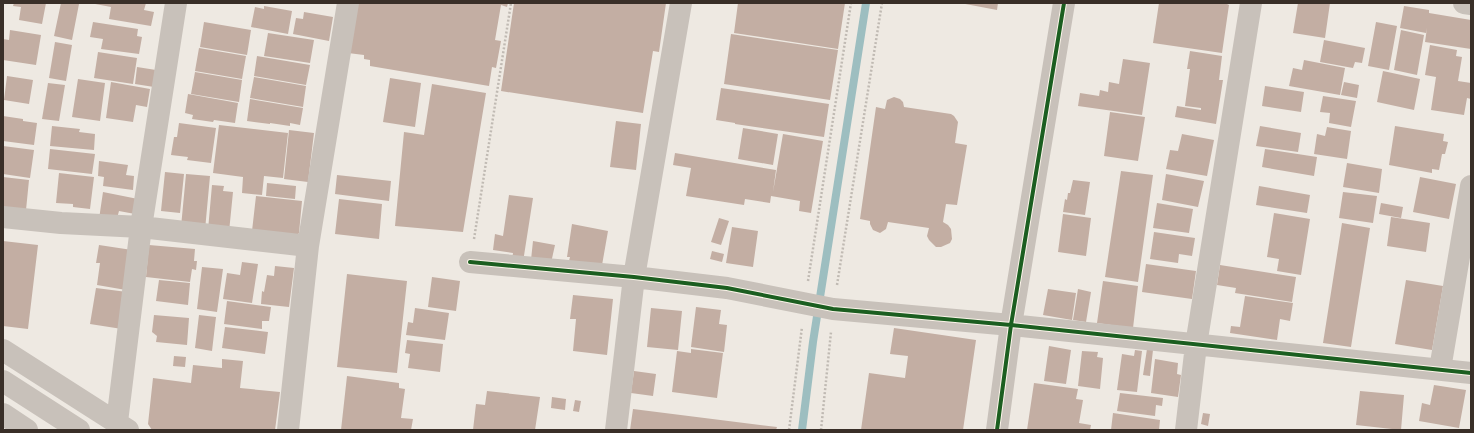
<svg xmlns="http://www.w3.org/2000/svg" width="1474" height="433" font-family="'Fira Sans',sans-serif">
<rect width="100%" height="100%" fill="#eee9e2"/>
<g fill="none" stroke-linecap="round" stroke-linejoin="round">
<path stroke="#9dbec0" stroke-width="8" d="M802 430 813 342 866 3"/>
</g>
<path fill="#c3aea3" d="M14 3H46L42 24 19 20 21 7 13 6Z
M61 3 79 4 72 40 54 36Z
M90 3H146L144 10 154 12 151 26 109 19 111 7Z
M356 3H508L507 7 501 5 495 40 501 41 496 68 492 67 489 86 370 66V60L364 59V55L348 53Z
M514 3H666L659 52 653 51 643 113 501 91Z
M738 3H845L838 49 734 33Z
M960 3H998L997 10Z
M1159 3H1225L1229 5 1222 53 1153 43Z
M1298 3H1330L1325 38 1293 33Z
M264 6 292 11 288 34 251 27 255 7 264 9Z
M1404 6 1429 10V13L1471 20V49L1425 42 1427 28 1426 33 1400 28Z
M304 12 333 17 329 41 293 34 296 18 303 19Z
M93 22 138 29 137 36 142 37 139 54 101 49 103 39 90 37Z
M204 22 251 30 247 55 200 47Z
M1376 22 1397 26 1389 70 1368 66Z
M10 30 41 35 36 65 3 60V39L9 40Z
M1401 30 1424 35 1417 75 1394 70Z
M268 33 314 40 310 63 264 56Z
M731 34 838 50 830 100 724 84Z
M1324 40 1365 48 1362 63 1355 62 1353 68 1320 62Z
M55 42 72 45 66 81 49 78Z
M1430 45 1457 50 1456 56 1462 57 1458 81 1471 83V99L1467 98 1464 115 1431 110 1436 77 1425 75Z
M199 48 246 56 242 79 195 71Z
M1190 51 1222 56 1219 80H1223L1216 124 1175 117 1177 106 1201 110V108L1185 106 1190 69H1187Z
M98 52 137 58 133 84 94 78Z
M257 56 310 65 306 85 254 76Z
M1123 59 1150 63 1142 115 1078 106 1080 93 1099 96 1100 90 1108 92 1109 82 1119 84Z
M1304 60 1345 68 1340 95 1289 86 1293 68 1302 70Z
M137 67 156 70 154 87 135 84Z
M1383 71 1420 79 1414 110 1377 102Z
M195 72 242 80 239 102 191 94Z
M7 76 33 80 29 104 4 100Z
M254 77 306 86 303 107 250 98Z
M390 78 421 83 415 127 383 122Z
M78 79 105 83 100 121 72 117Z
M111 82 150 89 147 107 136 105 133 122 106 118Z
M1344 82 1359 85 1357 98 1341 95Z
M48 83 65 85 59 121 42 119Z
M432 84 486 93 463 232 395 226 404 132 424 135Z
M1265 86 1304 92 1301 112 1262 106Z
M721 88 829 104 824 137 735 124V123L716 120Z
M188 94 238 103 235 123 214 120 213 122 192 119 193 115 185 113Z
M1323 96 1356 101 1351 127 1329 123 1330 113 1320 112Z
M894 97 900 99 903 102 904 107 951 114 954 116 958 122 955 143 967 145 957 205 946 204 943 222 948 225 951 229 952 239 950 243 941 247H936L929 240 927 236 929 228 888 222 886 229 880 233 873 230 870 224V221L860 219 876 107 885 109 887 100Z
M250 99 303 108 300 125 290 123V126L270 123V124L247 121Z
M1110 112 1145 117 1138 161 1104 156Z
M3 116 23 119V121L37 123 34 145 3 141Z
M616 121 641 124 636 170 610 167Z
M179 123 216 128 211 163 187 160 188 157 171 155 174 137H177Z
M219 125 288 133 283 178 264 176 262 195 242 193 243 177 213 173Z
M52 126 80 129 79 132 95 134 94 150 50 146Z
M1260 126 1301 133 1298 152 1256 146Z
M1395 126 1444 134 1443 141 1448 142 1445 154H1442L1439 170 1432 169V173L1389 165Z
M1327 127 1351 131 1347 159 1314 154 1317 134 1325 136Z
M743 128 778 134 773 165 738 159Z
M289 130 314 133 308 182 284 179Z
M783 134 823 141 811 213 799 211 800 201 771 196 770 203 745 199 744 205 686 196 691 168 673 165 675 153 776 170 773 192Z
M1182 134 1214 140 1207 176 1166 169 1170 150 1178 151Z
M3 146 34 150 30 178 3 174Z
M50 149 95 154 92 174 48 169Z
M1265 149 1317 157 1314 176 1262 167Z
M99 161 128 165 126 175 134 176 133 190 103 186 104 177 98 176Z
M1347 163 1382 169 1379 193 1343 187Z
M1121 171 1153 175 1138 282 1105 277Z
M165 172 184 174 180 213 161 211Z
M59 173 94 177 90 209 73 207V204L56 203Z
M186 174 210 176 205 230 181 227Z
M1166 174 1204 181 1198 207 1162 200Z
M337 175 391 181 389 201 335 194Z
M3 177 29 180 26 210 3 207Z
M1420 177 1456 184 1449 219 1413 212Z
M1073 180 1090 182 1085 215 1063 212 1065 199 1067 200 1068 193H1070Z
M267 183 296 186 295 199 266 196Z
M212 185 224 186 223 191 233 192 229 232 208 230Z
M1259 186 1310 195 1307 213 1256 205Z
M103 192 138 199 135 214 119 211 116 222 99 219Z
M1343 192 1377 196 1373 223 1339 218Z
M509 195 533 198 523 262 512 260 513 253 493 250 495 234 503 236Z
M256 196 302 201 299 233 296 237 252 231Z
M339 199 382 204 379 239 335 234Z
M1157 203 1193 209 1189 233 1153 228Z
M1381 203 1403 207 1401 218 1379 214Z
M1274 213 1310 219 1301 275 1277 271 1279 259 1267 257Z
M1063 214 1091 218 1086 256 1058 252Z
M1391 217 1430 223 1426 252 1387 246Z
M719 218 729 221 721 245 711 242Z
M1342 223 1370 228 1351 347 1323 343Z
M572 224 608 231 601 271 568 265 570 257H567Z
M732 227 758 231 753 267 726 263Z
M1154 232 1195 238 1192 256 1179 254 1178 263 1150 259Z
M3 241 38 245 28 329 3 326Z
M533 241 555 245 551 263 531 260Z
M99 245 132 250 126 290 97 285 100 263H96Z
M149 245 195 249 194 261H197L196 270 192 269 190 282 146 277Z
M712 251 724 254 722 262 710 259Z
M242 262 258 264 252 303 223 299 227 273 240 275Z
M1146 264 1196 271 1192 299 1142 292Z
M1220 265 1296 277 1292 302 1235 293 1236 288 1217 285Z
M275 266 294 268 289 307 261 304 262 291 264 292 267 275 274 276Z
M202 267 223 269 217 312 197 309Z
M347 274 407 281 397 373 337 367Z
M432 277 460 281 456 311 428 307Z
M159 280 190 283 188 305 156 301Z
M1406 280 1443 286 1432 350 1395 344Z
M1103 281 1138 286 1133 328 1097 323Z
M96 288 127 292 122 329 90 324Z
M1048 289 1076 293 1072 320 1043 315Z
M1078 289 1091 292 1086 322 1073 320Z
M573 295 613 299 607 355 573 351 576 319H570Z
M1245 296 1293 303 1290 321 1280 319 1277 340 1230 333 1231 326 1240 327Z
M227 301 271 307 269 321H262V329L224 324Z
M696 307 721 310 719 324 727 325 724 352 691 347Z
M415 308 449 313 445 340 406 335 408 322 413 323Z
M651 308 682 311 678 350 647 347Z
M154 315 189 318 187 345 156 342 157 336 152 332Z
M199 315 216 317 212 351 195 348Z
M225 327 268 332 265 354 222 348Z
M894 328 976 340 963 430H861L869 373 905 378 908 356 890 354Z
M407 340 443 344 440 372 408 368 410 354 405 353Z
M1049 346 1071 350 1066 384 1044 381Z
M691 349 723 353 717 398 672 392 677 351 691 353Z
M1147 349 1153 350 1150 376 1143 375Z
M1135 350 1142 351 1137 392 1117 390 1122 354 1134 356Z
M1082 351 1098 352 1097 357 1103 358 1100 389 1078 386Z
M174 356 186 357 185 367 173 366Z
M222 359 243 361 240 388 280 392 275 430H152L148 424 153 378 191 383 193 365 222 368Z
M1155 359 1178 363 1177 374 1181 375 1178 397 1151 393Z
M634 371 656 374 653 396 631 393Z
M347 376 399 383V388L405 389 401 418 413 419 411 430H341Z
M1034 383 1078 389 1076 399 1083 400 1079 423 1091 425 1090 430H1027Z
M1434 385 1466 390 1459 428 1419 421 1422 403 1430 405Z
M487 391 540 397 535 430H473L476 404 485 405Z
M1360 391 1404 395 1401 430 1356 425Z
M1120 393 1163 398 1162 406 1156 405 1155 416 1117 411Z
M552 397 566 399 565 410 551 408Z
M575 400 581 401 579 412 573 411Z
M633 409 777 427 776 430H630Z
M1113 413 1160 420 1159 430H1111Z
M1203 413 1210 414 1208 426 1201 424Z"/>
<g fill="none" stroke-linecap="round" stroke-linejoin="round">
<path stroke="#c0bab3" stroke-width="2.5" stroke-dasharray="2 2" stroke-linecap="butt" d="M474 239 511 3
M808 281 851 3
M837 285 882 3
M789 430 802 327
M821 430 831 332"/>
<path stroke="#c8c1ba" stroke-width="22" d="M1464 3 1471 4
M3 217 61 223 141 227 308 246
M470 262 634 277 727 288 833 309 1011 325 1471 373
M3 350 128 430
M1440 369 1471 186
M3 381 79 430
M3 414 27 430
M117 422 141 227 176 3
M288 430 308 246 348 3
M616 430 634 277 681 3
M997 430 1011 325 1064 3
M1186 430 1196 345 1251 3"/>
<defs>
<path id="cycleway" d="M470 262 634 277 727 288 833 309 1011 325 1471 373
M997 430 1011 325 1064 3"/>
</defs>
<use href="#cycleway" stroke="#fbf4e9" stroke-width="6"/>
<use href="#cycleway" stroke="#1b5e20" stroke-width="4"/>
</g>
<rect width="1474" height="433" fill="none" stroke="#392f28" stroke-width="8"/>
</svg>
